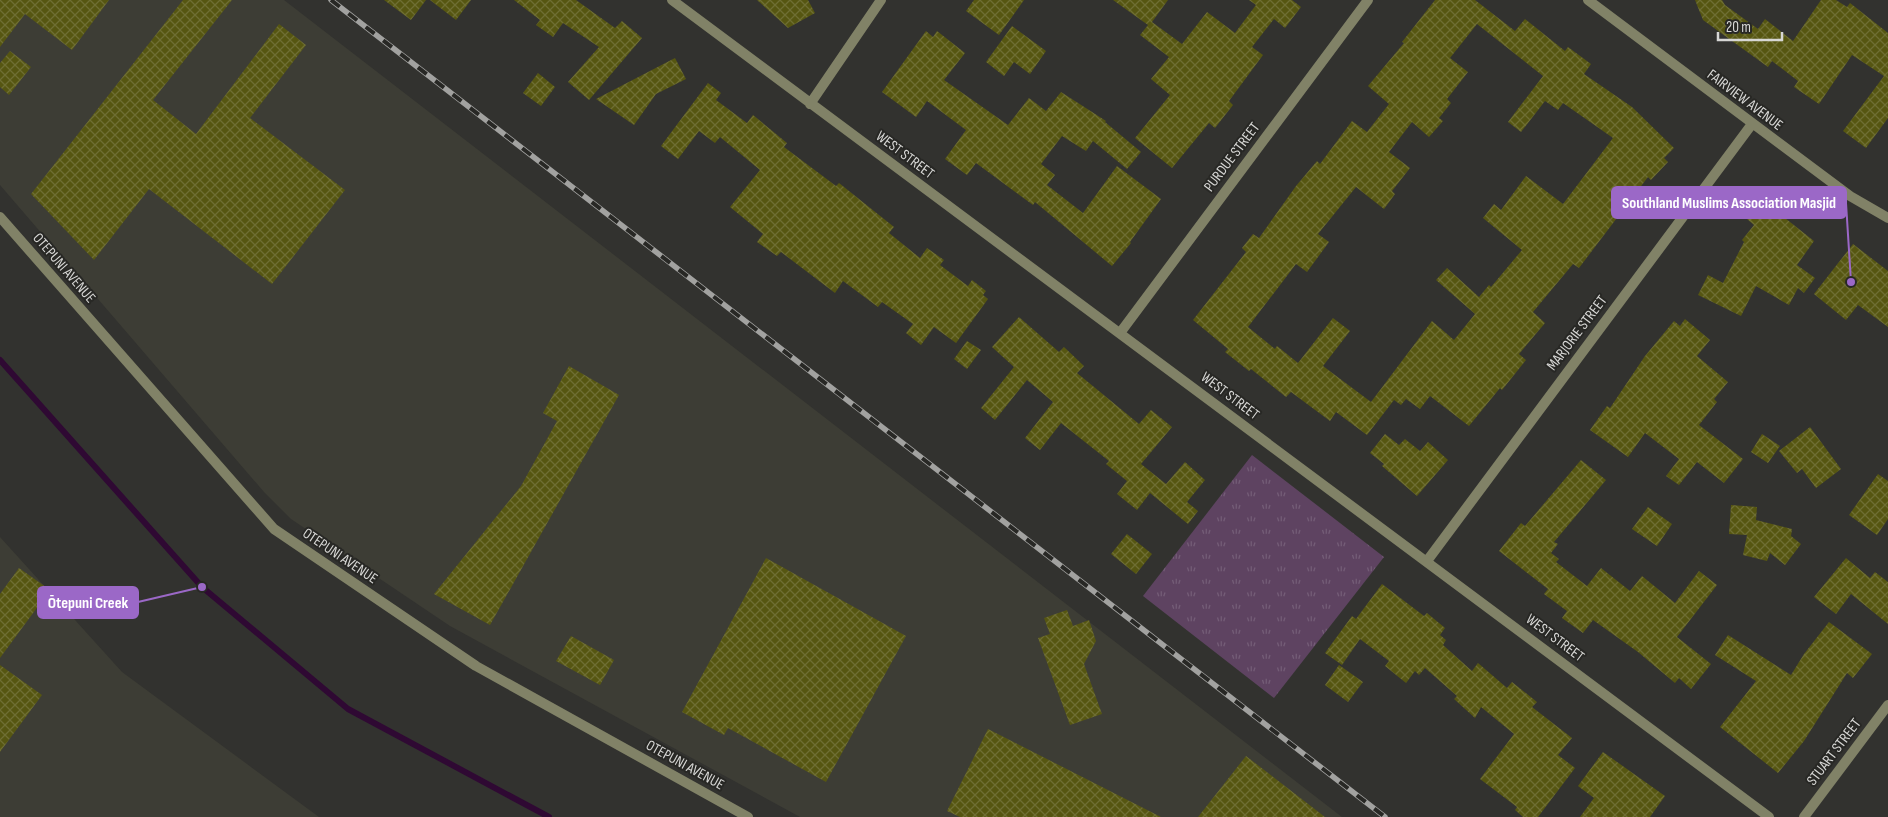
<svg xmlns="http://www.w3.org/2000/svg" width="1888" height="817" font-family="'Sofia Sans Condensed',sans-serif">
<defs>
<pattern id="park-tufts" width="24" height="20" patternUnits="userSpaceOnUse" patternTransform="scale(1.25)"><rect width="24" height="20" fill="#5e4361"/><path d="M3 7l-1-3M5 7V3M7 7l1-3M15 17l-1-3M17 17v-4M19 17l1-3" fill="none" stroke="#745d77"/></pattern>
<pattern id="building-cross-hatch" width="8" height="8" patternUnits="userSpaceOnUse" patternTransform="scale(1.25)"><rect width="8" height="8" fill="#565611"/><path d="M0 0l8 8M0 8l8-8" fill="none" stroke="#6e6e33"/></pattern>
</defs>
<rect width="100%" height="100%" fill="#32322f"/>
<path fill="#3d3d35" d="M0 0H284L1342 817H800L450 626 291 519 264 492 0 185Z
M0 537 122 672 319 817H0Z"/>
<path fill="url(#park-tufts)" d="M1252 455 1384 557 1274 698 1143 596Z"/>
<g fill="none" stroke-linecap="round" stroke-linejoin="round">
<path stroke="#2f0933" stroke-width="6" d="M0 360 202 587 348 709 549 817"/>
</g>
<path fill="url(#building-cross-hatch)" fill-rule="evenodd" d="M0 0H109L72 50 25 14 0 47Z
M183 0H232L153 100 196 134 279 24 306 45 250 118 345 190 272 284 149 189 94 260 31 194Z
M384 0H426L411 20Z
M430 0H471L456 20Z
M514 0H576L615 28 622 21 642 38 589 100 568 82 599 47 563 23 553 37 536 25 540 20Z
M757 0H808L815 13 788 28Z
M974 0H1024L999 35 966 11Z
M1113 0H1168L1152 22 1182 44 1207 12 1235 33 1256 5 1249 0H1292L1301 7 1285 28 1274 19 1252 47 1263 55 1229 101 1233 105 1215 128 1209 123 1172 168 1135 138 1170 95 1151 79 1169 57 1140 35 1148 25Z
M1435 0H1475L1515 31 1525 19 1565 51 1568 47 1591 64 1584 74 1632 107 1674 148 1664 158 1668 162 1651 180 1648 177 1579 268 1573 264 1533 312 1545 323 1519 354 1526 360 1502 390 1500 388 1469 426 1430 396 1420 409 1406 399 1401 405 1394 400 1367 435 1336 412 1330 421 1291 392 1286 397 1251 369 1249 371 1225 352 1228 349 1193 320 1246 252 1242 248 1253 234 1259 238 1296 186 1317 161 1320 164 1352 121 1367 132 1389 104 1368 86 1404 43 1402 42ZM1477 24 1543 76 1508 122 1521 132 1545 101 1558 110 1563 103 1613 138 1563 204 1526 176 1501 210 1494 204 1483 218 1522 250 1491 287 1489 285 1479 297 1447 268 1436 280 1475 314 1454 340 1432 321 1371 402 1323 366 1350 331 1333 318 1298 363 1277 346 1275 349 1248 327 1296 264 1307 272 1329 242 1318 234 1356 187 1384 209 1395 194 1392 191 1410 168 1389 152 1412 122 1429 137 1443 121 1439 118 1451 103 1447 99 1468 72 1450 58Z
M1695 0H1722L1725 5 1758 29 1765 19 1793 41 1821 0H1836L1847 7 1850 3 1888 33V118L1866 148 1843 131 1884 76 1852 55 1819 104 1794 87 1798 81 1772 61 1768 67 1703 20Z
M1012 26 1046 51 1030 74 1014 62 1004 76 986 62Z
M926 31 933 37 937 31 965 53 944 80 1008 125 1029 98 1046 111 1061 92 1106 121 1105 122 1141 152 1127 169 1093 141 1086 151 1062 136 1041 164 1055 175 1047 185 1083 213 1117 166 1161 199 1130 242 1131 243 1112 266 1035 202 1033 205 976 163 967 175 945 159 966 130 927 101 916 117 882 92Z
M10 51 31 67 9 95 0 87V63Z
M675 58 686 79 656 94 634 125 596 99Z
M538 73 555 87 541 106 523 93Z
M708 83 721 93 716 100 747 123 753 115 787 143 784 147 836 186 839 183 894 227 889 233 920 258 927 248 944 260 940 265 968 286 972 280 986 291 983 295 988 299 956 343 934 327 921 345 906 333 913 324 882 302 878 307 843 281 835 293 781 252 777 256 757 242 763 234 730 207 760 170 720 137 715 143 699 131 678 159 661 146Z
M1762 200 1814 241 1797 265 1815 278 1804 293 1798 288 1789 305 1756 286 1741 316 1698 295 1708 275 1723 283 1744 242 1742 240 1754 225 1747 219Z
M1853 244 1888 271V327L1858 305 1846 320 1814 294Z
M1019 317 1059 352 1064 347 1084 366 1077 373 1139 424 1151 410 1172 427 1141 464 1166 484 1185 462 1205 480 1187 502 1198 511 1188 524 1150 493 1137 510 1117 494 1127 481 1106 464 1109 461 1061 423 1040 450 1025 438 1053 402 1027 380 995 420 981 408 1014 367 992 347Z
M1685 319 1710 340 1697 356 1728 382 1714 399 1717 402 1699 425 1743 459 1724 483 1697 462 1679 485 1666 476 1679 459 1645 433 1628 457 1590 430 1607 406 1610 408 1645 356 1674 321 1680 326Z
M967 341 981 350 967 369 954 359Z
M569 366 619 395 490 625 434 594 521 486 557 421 543 413Z
M1810 427 1841 469 1816 488 1802 469 1797 473 1779 451Z
M1385 434 1399 445 1405 439 1420 451 1428 442 1448 460 1417 496 1382 466 1384 464 1370 453Z
M1762 434 1780 446 1768 463 1751 452Z
M1581 460 1606 480 1554 542 1558 544 1551 553 1559 559 1556 562 1587 586 1601 568 1630 591 1642 576 1675 603 1699 571 1717 585 1677 637 1711 664 1691 689 1679 678 1675 683 1638 652 1593 620 1583 633 1562 618 1567 611 1544 594 1548 589 1499 551 1521 523 1525 526Z
M1878 474 1888 481V519L1877 535 1849 515Z
M1731 505 1757 507 1756 520 1792 529 1791 536 1801 544 1785 565 1770 553 1767 561 1743 555 1747 535 1729 534Z
M1648 507 1672 524 1657 546 1632 529Z
M1127 534 1152 554 1136 574 1111 554Z
M766 558 906 636 826 782 728 728 724 735 682 712Z
M1846 558 1870 578 1875 572 1888 582V624L1851 594 1836 614 1814 597Z
M19 568 50 590 0 658V594Z
M1382 584 1424 616 1427 613 1445 628 1440 635 1446 640 1443 645 1472 671 1478 663 1507 688 1512 682 1537 702 1532 707 1572 738 1558 755 1575 768 1538 817H1523L1515 810 1517 807 1480 779 1514 734 1481 707 1475 718 1454 699 1457 696 1425 668 1419 675 1415 671 1406 683 1385 666 1389 661 1360 639 1342 665 1325 653 1352 616 1356 619Z
M1067 610 1073 626 1089 620 1096 641 1084 664 1102 714 1070 725 1038 638 1050 634 1044 618Z
M1829 622 1872 654 1853 678 1847 673 1804 741 1778 773 1720 727 1756 681 1715 655 1728 635 1791 675 1804 654Z
M571 636 614 660 600 685 556 661Z
M0 665 42 695 0 752Z
M1339 665 1363 682 1348 702 1325 685Z
M988 729 1161 817H960L947 811Z
M1603 752 1665 796 1650 817H1580L1594 798 1578 786Z
M1246 756 1325 817H1198Z"/>
<g fill="none" stroke-linecap="round" stroke-linejoin="round">
<path stroke="#818267" stroke-width="10" d="M672 0 1769 817
M1588 0 1850 196 1888 218
M810 104 881 0
M0 217 274 529 476 666 748 817
M1120 333 1368 0
M1427 561 1752 124
M1804 817 1888 705"/>
<defs>
<path id="rail" d="M331 0 1385 817"/>
</defs>
<use href="#rail" stroke="#a2a2a0" stroke-width="5.5"/>
<use href="#rail" stroke="#282825" stroke-width="4" stroke-dasharray="11" stroke-linecap="butt"/>
</g>
<g text-anchor="middle" dominant-baseline="central" stroke-width="4" stroke-linejoin="round" paint-order="stroke">
<g font-size="15" fill="#d7d7d5" stroke="#282825">
<text transform="translate(1745 100) rotate(37)">FAIRVIEW AVENUE</text>
<text transform="translate(905 155) rotate(37)">WEST STREET</text>
<text transform="translate(1232 157) rotate(-53)">PURDUE STREET</text>
<text transform="translate(64 268) rotate(49)">OTEPUNI AVENUE</text>
<text transform="translate(1577 333) rotate(-53)">MARJORIE STREET</text>
<text transform="translate(1230 396) rotate(37)">WEST STREET</text>
<text transform="translate(340 556) rotate(34)">OTEPUNI AVENUE</text>
<text transform="translate(1555 638) rotate(37)">WEST STREET</text>
<text transform="translate(1834 752) rotate(-53)">STUART STREET</text>
<text transform="translate(685 765) rotate(29)">OTEPUNI AVENUE</text>
</g>
</g>
<path fill="none" stroke="#9b68c7" stroke-width="2" d="M1851 282L1846 203M202 587L138 602"/>
<g fill="#9b68c7" stroke="#282825" stroke-width="2">
<circle cx="1851" cy="282" r="5"/>
<circle cx="202" cy="587" r="5"/>
</g>
<g fill="#9b68c7" stroke="#9b68c7" stroke-width="2">
<rect x="1612" y="187" width="234" height="31" rx="5"/>
<rect x="38" y="587" width="100" height="31" rx="5"/>
</g>
<g font-size="16" text-anchor="middle" font-weight="bold" fill="#fff">
<text x="1729" y="208">Southland Muslims Association Masjid</text>
<text x="88" y="608">Ōtepuni Creek</text>
</g>
<path d="M1718 32v8h64v-8" fill="none" stroke="#d7d7d5" stroke-width="2.5"/>
<text x="1726" y="32" font-size="15" fill="#d7d7d5" stroke="#282825" stroke-width="4" paint-order="stroke">20 m</text>
</svg>
